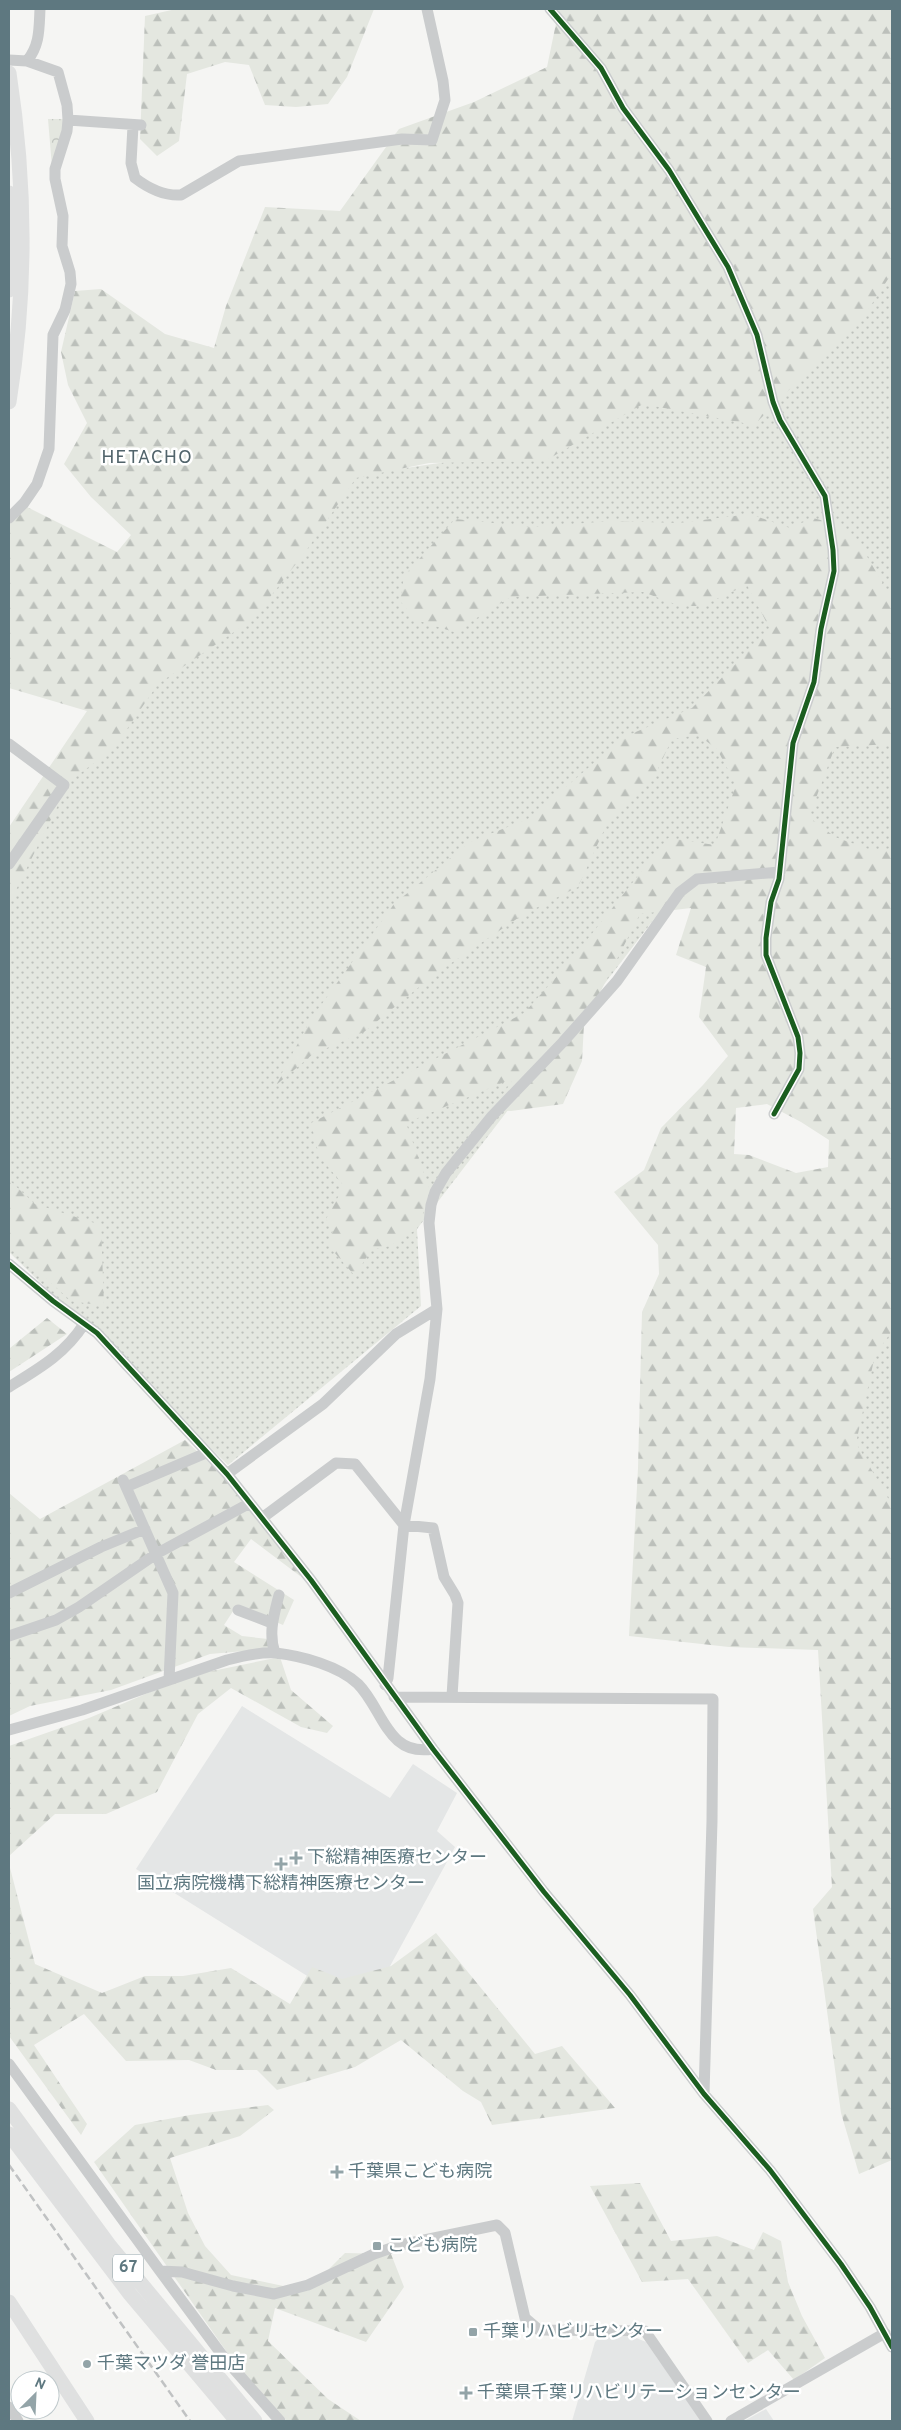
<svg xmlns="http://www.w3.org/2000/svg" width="901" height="2430" font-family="Overpass,'Noto Sans JP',sans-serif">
<defs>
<pattern id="grass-dots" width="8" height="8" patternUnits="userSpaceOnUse" patternTransform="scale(1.25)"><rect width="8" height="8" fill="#e4e7e0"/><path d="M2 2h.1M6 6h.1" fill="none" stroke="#bcc0bb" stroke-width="1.8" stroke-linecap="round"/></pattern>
<pattern id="forest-firs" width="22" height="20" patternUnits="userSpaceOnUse" patternTransform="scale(1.25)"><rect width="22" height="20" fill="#e4e7e0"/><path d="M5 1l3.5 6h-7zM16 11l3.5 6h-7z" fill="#bcc0bb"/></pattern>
<pattern id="park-crowns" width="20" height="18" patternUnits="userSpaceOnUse" patternTransform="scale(1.25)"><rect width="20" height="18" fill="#e4e7e0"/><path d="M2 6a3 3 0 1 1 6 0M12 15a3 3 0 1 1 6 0" fill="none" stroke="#bcc0bb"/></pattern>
</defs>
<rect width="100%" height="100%" fill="#f5f5f3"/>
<path fill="#e4e6e6" d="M242 1706 390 1798 413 1764 457 1793 437 1831 455 1847 365 2012 136 1869Z
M601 2336 634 2337 646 2342 701 2421H572L595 2342Z
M766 2409 774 2421H744Z"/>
<path fill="url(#grass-dots)" d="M892 268V1527L839 1427 884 1204 690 872 417 1229 421 1306 228 1465 9 1252V876L123 694 357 467 399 469 547 447Z"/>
<path fill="url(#forest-firs)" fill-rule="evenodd" d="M176 9H374L347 77 328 104 296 107 265 105 249 65 225 62 187 74 179 141 157 156 140 139 145 16Z
M559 9H892V273L866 313 754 425 643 404 545 461 429 463 356 478 306 551 253 619 158 684 114 748 70 781 9 904V827L87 711 9 688V524L27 507 117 552 131 535 91 497 64 464 87 423 68 385 61 352 75 291 101 289 165 334 214 348 226 306 265 207 340 211 399 129 474 102 547 67Z
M750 514 790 528 813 518 839 525 858 541 892 599V744L835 747 809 817 835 837 874 851 892 848V1331L875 1355 856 1443 892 1505V2160L859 2174 841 2113 813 1909 832 1887 818 1650 729 1647 629 1636 638 1468 642 1312 659 1274 658 1245 614 1192 644 1170 661 1128 703 1085 728 1056 699 1017 706 967 676 955 691 908 640 914 584 1024 582 1061 563 1104 511 1111 493 1109 514 1078 406 1123 431 1193 417 1229 390 1246 371 1250 355 1276 327 1244 333 1231 326 1219 344 1186 319 1156 311 1123 524 1013 567 965 668 838 715 845 736 785 717 749 698 735 672 739 656 773 606 826 578 887 524 914 435 974 364 1032 313 1054 275 1086 311 1019 394 904 470 842 530 818 624 737 692 708 770 629 747 585 701 606H680L643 592 511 597 454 632 416 620 400 601 404 576 455 519 532 527 612 521 679 523ZM767 1104 801 1122 829 1140 828 1167 796 1173 749 1155 734 1154 736 1108Z
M9 1180 35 1204 101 1225 104 1306 71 1301 9 1245Z
M47 1318 67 1334 9 1372 10 1348Z
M185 1440 216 1469 302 1566 300 1576 251 1539 234 1562 294 1600 283 1625 237 1605 224 1625 242 1636 268 1639 269 1649 210 1654 111 1690 30 1706 9 1716V1493L40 1519Z
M280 1657 291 1690 333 1726 327 1733 301 1727 231 1688 198 1714 157 1792 106 1814H55L9 1856V1746L89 1718 188 1676Z
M9 1864 35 1964 102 1993 145 1976H183L231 1968 290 2004 312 1967 342 1979 391 1966 436 1933 535 2054 562 2046 615 2108 492 2125 481 2102 463 2091 401 2040 355 2067 277 2090 257 2070H216L189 2060 126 2061 84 2014 34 2045 87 2124 81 2135 9 2036Z
M268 2105 274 2110 240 2136 170 2158 188 2213 205 2246 231 2275 307 2291 345 2253 391 2254 404 2287 366 2342 275 2308 268 2341 328 2399 361 2421H287L238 2368 94 2162 135 2125 190 2115Z
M640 2183 671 2241 717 2236 754 2250 763 2232 781 2241 788 2282 802 2316 825 2358 794 2380 768 2350 748 2363 688 2279 642 2282 590 2186Z"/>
<path fill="url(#park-crowns)" d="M48 119H65L52 167Z"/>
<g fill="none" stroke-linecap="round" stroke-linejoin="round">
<path stroke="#cacccd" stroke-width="11" d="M550 9 601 68 623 108 669 170 728 267 757 335 773 402 780 420 825 496 833 550 834 571 821 629 814 682 793 743 779 879 771 902 766 938V955L798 1037 800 1053 799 1069 774 1114
M9 60 27 61C40 45 39 29 40 9
M68 120 141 125
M133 126 131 163 135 178C148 188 165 196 181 195L239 161 402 139 432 140 445 100 443 81 427 9
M9 518 24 503 37 484 49 449 53 335 65 310 71 284 70 272 62 246 63 216 55 179V169L67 131 68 120 67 105 58 72 27 61
M9 744 64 785 9 864
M9 1264 53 1301 97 1333 227 1474 250 1503 311 1580 433 1749 544 1892 630 1995 704 2094 770 2170 841 2264 870 2307 892 2347
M9 1387C38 1369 65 1354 84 1324
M227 1474 323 1404 396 1334 437 1309
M123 1480 173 1593 169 1680
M126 1487 206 1453
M262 1518 336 1463 355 1464 404 1525 433 1528 444 1577 455 1595 458 1603 452 1696
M9 1593 101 1547 145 1529
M238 1610 272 1623
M9 1636 56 1620 79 1607 156 1554 250 1503
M275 1653C268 1633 274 1615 279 1595
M385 1685 388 1678 404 1525 430 1379 437 1309 429 1223 431 1205 435 1192 446 1173 492 1116 563 1042 617 981 680 892 697 879 780 872
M394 1697 713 1699 712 1821 704 2094
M9 1730 82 1710 227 1660C242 1656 260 1652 276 1653 302 1656 339 1666 358 1684 383 1709 387 1757 433 1749
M9 2064 160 2271 182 2272 233 2286 274 2294 308 2285 374 2254 400 2245 497 2225 505 2233 525 2318 539 2330 645 2331 707 2421
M160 2271 225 2359 280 2421
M9 2407 18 2421
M731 2421 885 2333"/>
<path stroke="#dfe0e0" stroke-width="15" d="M9 73C26 183 27 292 9 402
M9 193V290
M9 2109 109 2245 255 2421
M9 2134 130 2294 237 2421
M9 2302 87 2421"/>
<path stroke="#c0c2c3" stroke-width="2.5" stroke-dasharray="8 4" stroke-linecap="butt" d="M9 2165 190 2421"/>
<defs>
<path id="cycleway" d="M550 9 601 68 623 108 669 170 728 267 757 335 773 402 780 420 825 496 833 550 834 571 821 629 814 682 793 743 779 879 771 902 766 938V955L798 1037 800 1053 799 1069 774 1114
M9 1264 53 1301 97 1333 227 1474 250 1503 311 1580 433 1749 544 1892 630 1995 704 2094 770 2170 841 2264 870 2307 892 2347"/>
</defs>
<use href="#cycleway" stroke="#fff" stroke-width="8"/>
<use href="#cycleway" stroke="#1b5e20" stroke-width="5"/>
</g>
<g fill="#93a4a8" stroke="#fff" stroke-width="2">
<path d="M293.5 1850.5h5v5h5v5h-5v5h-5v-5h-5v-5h5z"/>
<path d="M278.5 1856.5h5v5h5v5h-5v5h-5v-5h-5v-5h5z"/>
<path d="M334.5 2164.5h5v5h5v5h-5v5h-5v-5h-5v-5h5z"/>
<rect x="372" y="2241" width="10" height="10" rx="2.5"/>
<rect x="468" y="2327" width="10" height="10" rx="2.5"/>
<circle cx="87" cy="2364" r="5"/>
<path d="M463.5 2385.5h5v5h5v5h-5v5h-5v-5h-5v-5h5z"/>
</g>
<g text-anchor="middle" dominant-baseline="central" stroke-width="5" stroke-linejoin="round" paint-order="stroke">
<rect fill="#fff" stroke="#8ea0a6" stroke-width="1" x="113" y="2254.5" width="30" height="27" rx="4"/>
<g font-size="16" font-weight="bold" fill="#5e7880">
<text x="128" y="2268">67</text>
</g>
<g font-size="18" fill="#5e7880" stroke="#fff" text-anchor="start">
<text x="307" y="1858">下総精神医療センター</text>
<text x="281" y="1884" text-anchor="middle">国立病院機構下総精神医療センター</text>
<text x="348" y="2172">千葉県こども病院</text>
<text x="387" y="2246">こども病院</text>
<text x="483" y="2332">千葉リハビリセンター</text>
<text x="97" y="2364">千葉マツダ 誉田店</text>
<text x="477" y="2393">千葉県千葉リハビリテーションセンター</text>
</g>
<g font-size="19" letter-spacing="1" fill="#51646b" stroke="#fff">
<text x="147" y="458">HETACHO</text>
</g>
</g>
<rect width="901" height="2430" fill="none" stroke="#5e7880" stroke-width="20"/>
<g transform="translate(35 2395) rotate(24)"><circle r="24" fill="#ffffff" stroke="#bfc9cc"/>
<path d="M0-4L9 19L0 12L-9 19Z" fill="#93a4a8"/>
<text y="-8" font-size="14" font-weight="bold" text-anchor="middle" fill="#5e7880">N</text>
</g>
</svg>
